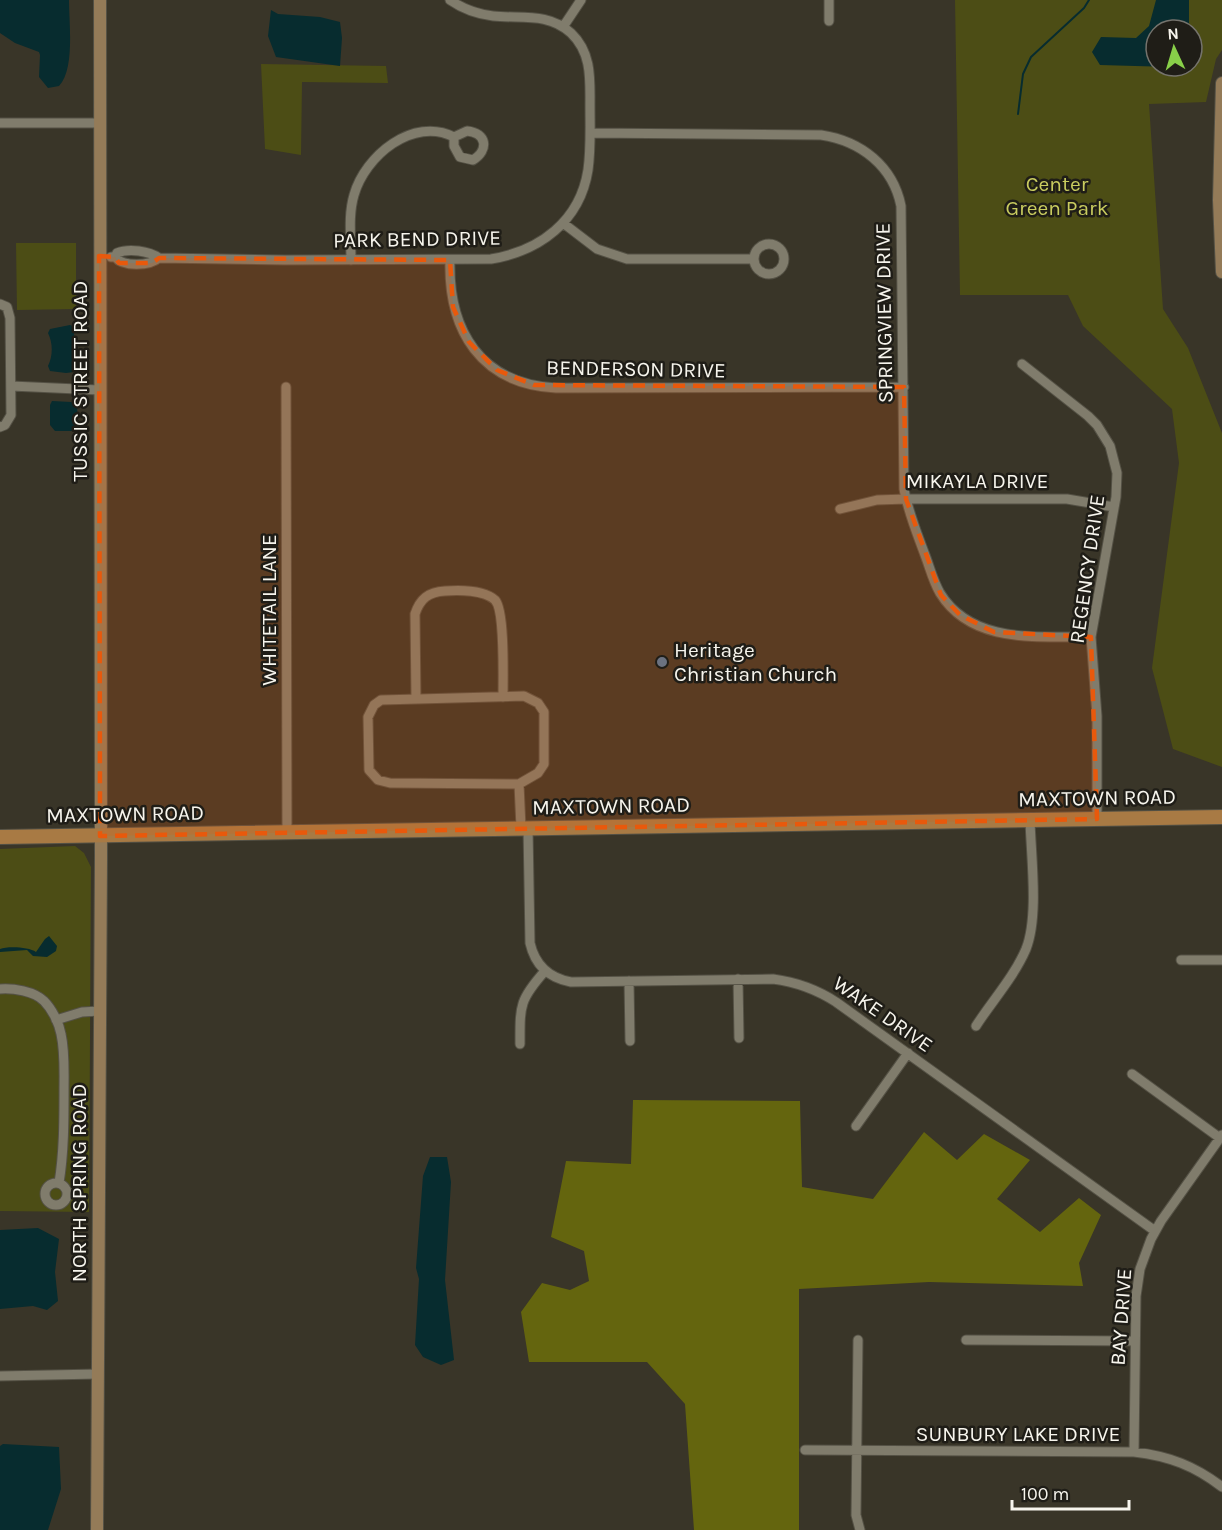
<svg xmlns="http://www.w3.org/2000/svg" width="1222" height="1530" font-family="Karla,sans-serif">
<rect width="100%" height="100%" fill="#393528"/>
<path fill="#4c4d15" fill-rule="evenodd" d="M955 0H1222V50L1216 59 1206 102 1149 104 1163 309 1188 348 1222 433V767L1173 749 1152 668 1179 463 1172 409 1083 326 1068 295H960ZM1156 30H1192V66H1156Z
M261 64 386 66 388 83 302 82 301 155 265 149Z
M16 243H76V309L17 310Z
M75 846 84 853 91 867 89 1212 0 1211V849Z"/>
<path fill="#64650e" d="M633 1100 800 1101 802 1187 873 1199 924 1132 957 1160 984 1134 1030 1160 997 1199 1040 1232 1079 1198 1101 1215 1079 1263 1083 1286 929 1282 799 1289V1530H694L685 1404 647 1362H529L521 1312 542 1283 570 1290 589 1281 584 1251 551 1237 566 1161 631 1164Z"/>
<path fill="#072c2f" d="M0 0H69C69 23 75 69 59 86L48 88 39 77 40 55 39 52 15 43 0 33Z
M1156 0H1189V30H1156V66H1177L1171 67 1100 65 1092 52 1101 37 1136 38 1149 26Z
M271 10 278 14 320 17 340 22 342 38 340 66 276 57 268 36Z
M70 325 74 327V372L66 373 50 371 48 366C53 356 53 343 48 333L50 329Z
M52 401 71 402 77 405 78 426 75 431H55L50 425V405Z
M49 936 57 946 56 951 47 957 33 956 27 950 0 952V949C8 946 29 947 36 952L45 939Z
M430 1157H447L451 1182 445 1280 454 1360 441 1365 423 1357 415 1345 419 1279 416 1268 423 1176Z
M38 1228 59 1239 55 1272 58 1301 47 1310 33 1306 0 1309V1230Z
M3 1444 59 1447 61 1489 48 1530H0V1446Z"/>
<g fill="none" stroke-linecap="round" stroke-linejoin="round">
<path stroke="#072c2f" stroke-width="2" d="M1018 114 1023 74 1031 57 1084 8 1089 0"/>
<defs>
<path id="street" d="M829 0V21
M563 27 581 0
M0 123H100
M467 131C487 133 489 150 473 160L460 157 454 146V137Z
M590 133 821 135C861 141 893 166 901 206L904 489C908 512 917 533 925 555 930 568 933 581 940 593 972 645 1039 636 1091 637
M563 223 597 249 627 259H753
M754 259a15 15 0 1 1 30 0a15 15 0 1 1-30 0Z
M111 257H115C123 267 150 266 159 258
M115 257 117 253C129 248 149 251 159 258L285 260 491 259C540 251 580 221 588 170 591 149 590 127 590 106 590 79 592 53 571 33 548 12 521 19 493 16 477 14 463 9 450 0
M351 260C351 238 348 215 354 195 365 156 413 116 454 137
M450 260C448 331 481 384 556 388L904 387
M0 304 7 307 10 318 11 415 5 425 0 427
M1022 364 1088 416 1097 425 1110 446 1117 473 1116 497 1091 637 1097 716V819
M11 386 99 390
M286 387 287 832
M840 509 877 500 906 499H1067L1114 507
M416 699 415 614C420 599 428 592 445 591 459 590 484 590 495 600 505 610 503 680 503 697
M519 784 390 783 378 780 369 770 368 717 374 705 381 700 524 696 538 703 544 712V764L538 773 519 784 521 828
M528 828 530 943C535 965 549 978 571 982L773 979C796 982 816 989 836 1002L1155 1231
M1181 960H1222
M738 979 739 1038
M629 981 630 1041
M0 989C13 988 34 991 44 1001 52 1009 59 1023 61 1034 65 1052 64 1071 64 1090 64 1121 64 1152 59 1183
M56 1020 82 1012 100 1011
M976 1026C992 1001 1014 977 1026 949 1039 916 1031 857 1030 820
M520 1044C520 1006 519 1000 545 971
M1132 1074 1220 1138
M856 1126 908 1053
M45 1194a11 11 0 1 1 22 0a11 11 0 1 1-22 0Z
M858 1340 856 1515 860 1530
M966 1340 1135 1341
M0 1376 98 1374
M805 1450 1134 1452C1169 1456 1195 1466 1222 1487
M1134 1452 1136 1296 1140 1269 1151 1239 1161 1221 1222 1135"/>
<path id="secondary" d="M1222 83 1219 200 1222 272
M97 1530 101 857 100 0"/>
<path id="primary" d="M0 837 1222 817"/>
</defs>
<use href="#street" stroke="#545145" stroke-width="11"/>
<use href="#secondary" stroke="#545145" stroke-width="14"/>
<use href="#primary" stroke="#545145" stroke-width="16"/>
<use href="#street" stroke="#807c6c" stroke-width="9"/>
<use href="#secondary" stroke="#947b58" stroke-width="12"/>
<use href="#primary" stroke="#a87a44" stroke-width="14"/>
</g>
<path fill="#e8590c" fill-opacity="0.2" stroke="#e8590c" stroke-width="4.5" stroke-dasharray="12 8" stroke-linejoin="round" d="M99 256 115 257 119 263H152L159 258 450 260 453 307 469 342 497 370 534 385 904 387 906 499 941 595 960 615 994 632 1091 637 1097 819 100 836Z"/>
<circle fill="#6b7280" stroke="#1f1d17" stroke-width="2" cx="662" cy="662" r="6"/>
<g text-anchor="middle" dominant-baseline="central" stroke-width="5" stroke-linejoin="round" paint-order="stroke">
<g font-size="21" fill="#c9cc5f" stroke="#1f1d17">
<text x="1057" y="184">Center<tspan x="1057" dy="24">Green Park</tspan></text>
</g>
<g font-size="21" fill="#f7f5ed" stroke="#1f1d17">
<text transform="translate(417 239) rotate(-1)">PARK BEND DRIVE</text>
<text transform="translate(884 313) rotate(-91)">SPRINGVIEW DRIVE</text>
<text transform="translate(636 369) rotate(1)">BENDERSON DRIVE</text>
<text transform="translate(80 381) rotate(-90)">TUSSIC STREET ROAD</text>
<text x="977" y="481">MIKAYLA DRIVE</text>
<text transform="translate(1087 569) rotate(-82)">REGENCY DRIVE</text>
<text transform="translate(269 610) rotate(-90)">WHITETAIL LANE</text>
<text transform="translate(1097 798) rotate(-1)">MAXTOWN ROAD</text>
<text transform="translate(611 806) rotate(-1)">MAXTOWN ROAD</text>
<text transform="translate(125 814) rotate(-1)">MAXTOWN ROAD</text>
<text transform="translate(883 1014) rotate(35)">WAKE DRIVE</text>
<text transform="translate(79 1183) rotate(-90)">NORTH SPRING ROAD</text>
<text transform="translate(1121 1317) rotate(-86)">BAY DRIVE</text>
<text x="1018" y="1434">SUNBURY LAKE DRIVE</text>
</g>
<g font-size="21" fill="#f7f5ed" stroke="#1f1d17" text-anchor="start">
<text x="674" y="650">Heritage<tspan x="674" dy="24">Christian Church</tspan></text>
</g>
</g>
<g transform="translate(1174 48) rotate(356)"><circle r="28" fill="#1f1d17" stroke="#75736d" stroke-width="1.5"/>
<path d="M0-4.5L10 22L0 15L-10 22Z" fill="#88cf49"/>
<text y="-9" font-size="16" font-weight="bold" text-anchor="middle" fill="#f7f5ed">N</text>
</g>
<path d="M1012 1500v9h117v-9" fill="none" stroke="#f7f5ed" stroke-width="3"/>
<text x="1021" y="1500" font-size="18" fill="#f7f5ed" stroke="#1f1d17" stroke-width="4.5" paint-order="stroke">100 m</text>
</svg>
